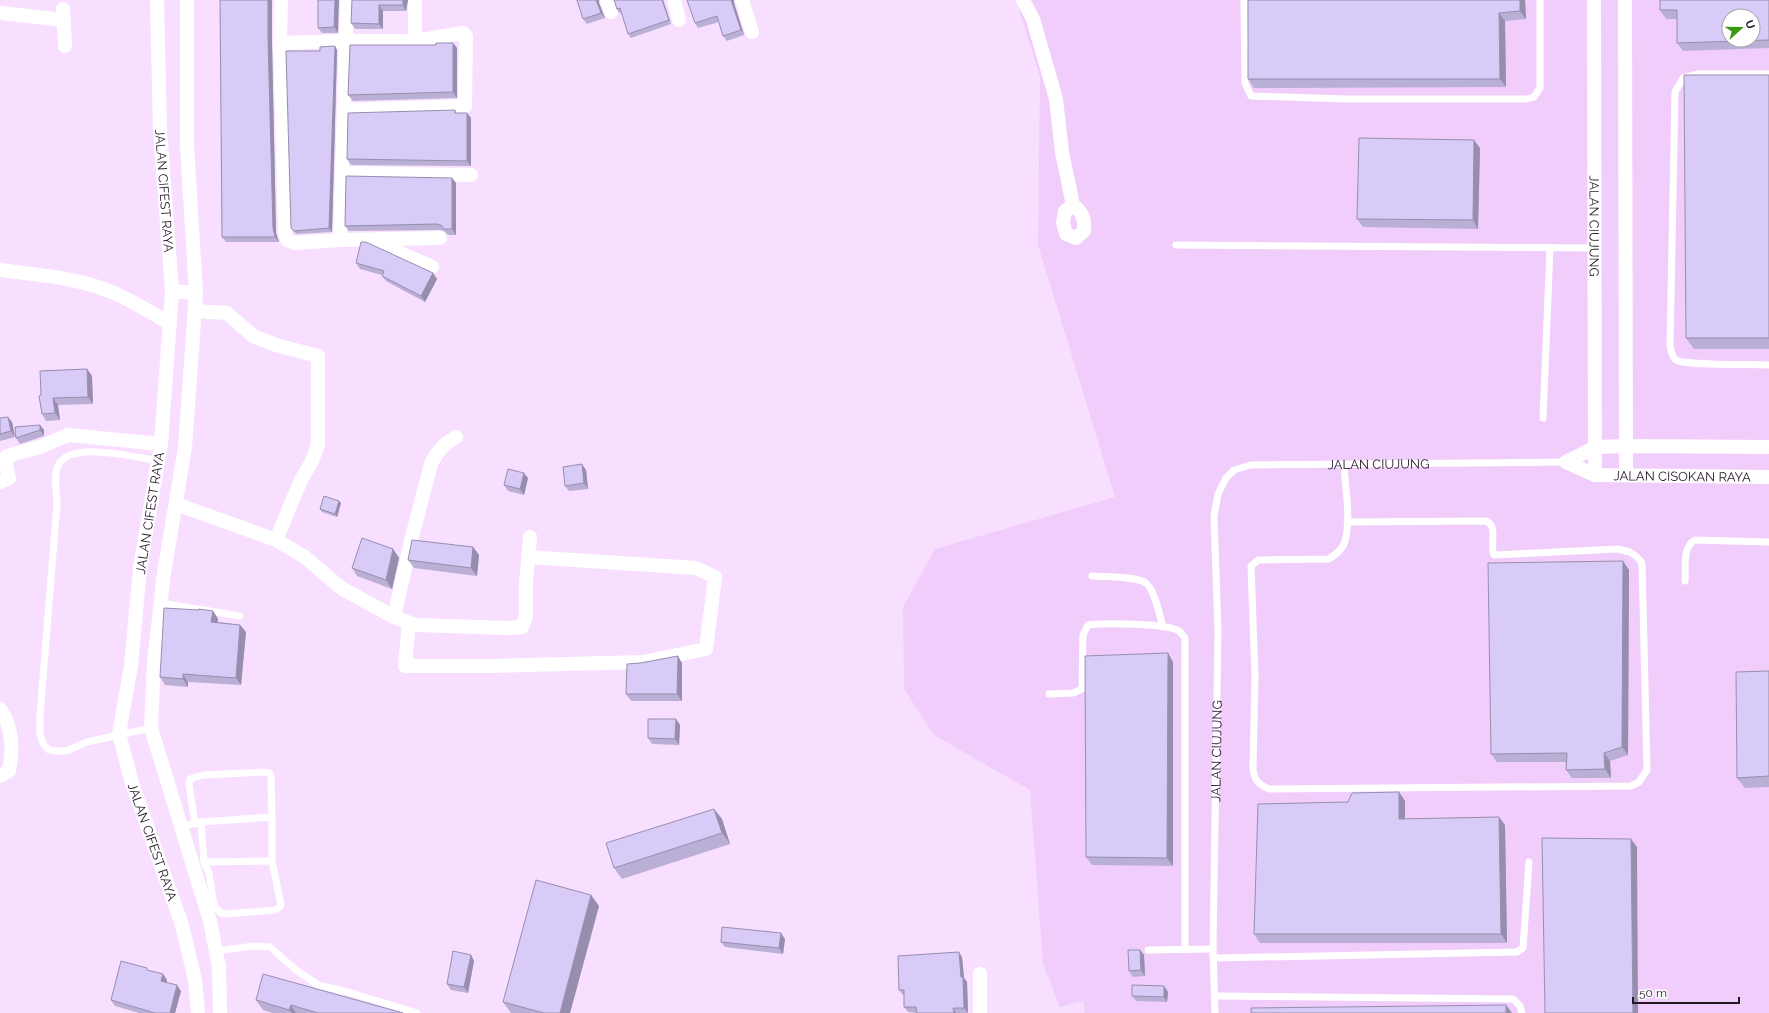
<svg xmlns="http://www.w3.org/2000/svg" width="1769" height="1013" font-family="Raleway,sans-serif">
<rect width="100%" height="100%" fill="#f8dfff"/>
<path fill="#f1cdfb" fill-rule="evenodd" d="M1016 0H1769V1013H1085L1083 1001 1060 1007 1043 964 1030 790 934 735 904 689 903 607 935 549 1115 497 1038 245 1040 77ZM1729 16H1753V40H1729Z"/>
<g fill="none" stroke-linecap="round" stroke-linejoin="round">
<g stroke="#fff" stroke-width="7">
<path d="M1244 0 1245 83 1251 96 1345 99H1527L1534 97 1540 88V0"/>
<path d="M1769 74H1698L1683 78 1675 92 1670 346C1671 351 1672 357 1676 360 1685 366 1754 364 1769 365"/>
<path d="M1176 245 1595 248"/>
<path d="M1543 418 1550 248"/>
<path d="M1344 465C1345 487 1352 523 1344 544 1341 551 1335 555 1329 559L1258 560 1251 566 1255 676 1253 769C1255 781 1258 784 1269 789L1631 786 1639 782 1647 770 1642 563 1637 557 1630 552 1618 549 1494 555C1489 545 1499 527 1486 521L1347 522"/>
<path d="M1092 576C1104 577 1139 576 1147 584 1156 594 1159 614 1163 627"/>
<path d="M1685 581C1686 567 1682 547 1695 540L1769 542"/>
<path d="M161 603 240 616"/>
<path d="M1049 694 1073 693 1082 689 1083 635 1088 625C1104 623 1167 623 1179 631 1182 633 1183 636 1185 638V948"/>
<path d="M151 728 87 742 66 751H56L49 750 44 745 40 734V715L57 504C57 493 53 477 58 466 69 440 136 457 158 461"/>
<path d="M201 822 204 862 209 873 214 906 221 913 226 914 275 910 280 907 281 905 272 861V817"/>
<path d="M181 826 201 822 272 817 271 776 269 773 265 772 203 775 190 779 189 784 195 824"/>
<path d="M204 862 272 861"/>
<path d="M1148 950 1213 949"/>
<path d="M216 951 254 946 270 947 296 970 318 985 348 992 417 1013"/>
<path d="M1214 958 1517 952 1523 948 1529 862"/>
<path d="M1215 996 1513 999 1520 1006 1522 1013"/>
<path id="s1" d="M1215 1013 1213 949 1218 631 1214 516 1218 494 1226 478 1234 470 1251 465 1566 462"/>
</g>
<g stroke="#fff" stroke-width="14">
<path id="s2" d="M157 0 160 130 172 291 161 444 140 568 131 666 119 734 132 783 182 925 195 980 198 1013"/>
<path d="M187 0V146L196 293 185 447 164 573 154 662 151 728 210 921 219 967 220 1013"/>
<path d="M281 0 280 43 285 233 287 240 295 243 340 240 440 238"/>
<path d="M415 0V41"/>
<path d="M607 0 611 12"/>
<path d="M674 0 679 20"/>
<path d="M742 0 752 32"/>
<path d="M1023 0 1033 19 1056 99 1062 152 1073 205C1083 213 1085 219 1084 231L1076 238 1066 234 1063 223 1065 211 1073 205"/>
<path id="s3" d="M1594 0 1595 475"/>
<path d="M1625 0 1626 475"/>
<path d="M63 9 65 46"/>
<path d="M0 13 64 20"/>
<path d="M280 43 347 41H415L463 33 466 36 465 106 344 110"/>
<path d="M342 173 471 175"/>
<path d="M340 240 347 0"/>
<path d="M376 242 432 267"/>
<path d="M0 270C36 275 75 277 109 291 130 299 150 312 169 323"/>
<path d="M172 291 196 293"/>
<path d="M195 311 227 313 253 336 276 345 318 356V445L312 461 301 480 276 540"/>
<path d="M1566 462 1596 447 1625 446 1769 447"/>
<path id="s4" d="M1566 462 1595 475 1769 477"/>
<path d="M0 482 9 478 5 458 7 456 40 447 68 435 161 444"/>
<path d="M176 504 276 540 305 557 341 588 394 617 416 625 508 628 522 627 526 617V583L530 537"/>
<path d="M394 617 412 537 431 464C437 451 444 444 456 437"/>
<path d="M409 623 405 666H493L643 662 706 649 715 577 696 568 528 557"/>
<path d="M0 709C13 726 13 752 9 771L0 776"/>
<path d="M980 974V1013"/>
</g>
</g>
<path fill="#baafd5" d="M220 0H272V43L276 233 279 242H226L222 237Z
M318 0 338 33H322L318 28Z
M352 0H408L406 11H383V29H355L351 23Z
M577 0H599V3L605 18 587 24 583 19Z
M614 0H663L671 24 631 38 628 34 621 12 619 13 617 9Z
M1525 0 1526 19 1505 21 1506 87 1254 88 1248 79Z
M1769 0V48L1683 51 1677 43V19H1666L1660 10Z
M734 3 744 35 727 41 723 36 719 22 698 28 695 23Z
M453 43 457 48V98L353 101 348 95 436 45Z
M337 50 332 232 296 234 291 228 320 51Z
M1769 75V349H1694L1686 338Z
M455 110 457 113H467L471 118V166L351 165 347 159Z
M1480 148 1478 229 1363 227 1357 219Z
M452 178 456 183V235H448L444 231 440 230 349 231 345 226Z
M356 263 433 273 437 279 425 302 386 281 382 276V275L360 269Z
M87 369 92 376 93 404 58 405 60 420 46 421 42 414 41 395Z
M0 418 12 422 15 437 0 441Z
M40 425 44 430V436L20 444 16 438Z
M586 470 588 489 569 491 565 486Z
M528 478 524 495 508 491 504 485Z
M339 501 341 503 337 517 322 512 320 509Z
M473 547 479 555 477 576 414 568 408 560Z
M393 549 399 558 392 589 357 576 352 568Z
M1623 561 1629 570 1628 755 1610 761 1611 778H1572L1566 770V762H1497L1491 754Z
M213 611 218 619V622L240 625 246 632 241 685 188 682V687L165 685 160 677Z
M1173 662V866L1092 865 1086 857Z
M682 663V701H631L626 694Z
M1769 671V787L1745 788 1737 778Z
M676 719 680 725 679 745 652 744 648 738Z
M1399 792 1405 801V819L1505 825 1507 943H1260L1254 934 1348 802Z
M714 809 722 819 730 844 622 879 614 868Z
M591 895 599 906 570 1013H511L503 1002Z
M785 939 783 954 725 947 721 942Z
M1140 950 1144 955 1145 976 1133 977 1129 971Z
M471 955 474 961 468 993 451 990 447 984Z
M962 957 964 978 967 982 968 1013H917L908 1012 904 1007V995H903L899 990Z
M149 971 163 974 167 980 166 983 181 991 175 1013H139L115 1006 111 1000Z
M1164 986 1168 992 1167 1002 1136 1001 1132 996Z
M256 1000 403 1013H273L263 1010Z"/>
<path fill="#978eae" d="M268 0H272V43L276 233 279 242 275 237 273 228 268 38Z
M335 0H339L338 33 334 27Z
M403 0H408L406 11 403 5Z
M596 0H599V3L605 18 601 13Z
M662 0H663L671 24 669 20Z
M731 0H734V3L744 35 741 30Z
M1520 0H1525L1526 19 1520 11Z
M379 5 383 11V29L379 24Z
M1499 13 1505 21 1506 87 1500 79Z
M453 43 457 48V98L453 92Z
M335 46 337 50 332 232 329 228Z
M467 113 471 118V166L467 161Z
M1474 140 1480 148 1478 229 1473 220Z
M452 178 456 183V235L452 229Z
M433 273 437 279 425 302 421 296Z
M87 369 92 376 93 404 88 397Z
M53 398 58 405 60 420 55 413Z
M8 417 12 422 15 437 11 431Z
M40 425 44 430V436L40 430Z
M582 464 586 470 588 489 584 483Z
M524 473 528 478 524 495 520 489Z
M339 501 341 503 337 517 335 514Z
M473 547 479 555 477 576 471 568Z
M393 549 399 558 392 589 386 580Z
M1623 561 1629 570 1628 755 1622 747Z
M213 611 218 619 216 629 211 622Z
M240 625 246 632 241 685 236 678Z
M1168 653 1173 662V866L1167 858Z
M678 656 682 663V701L677 694Z
M183 674 188 682V687L183 679Z
M676 719 680 725 679 745 675 739Z
M1604 753 1610 761 1611 778 1605 769Z
M1399 792 1405 801V827L1399 819Z
M714 809 722 819 730 844 722 833Z
M1499 817 1505 825 1507 943 1501 934Z
M1631 839 1637 847 1638 1013H1633Z
M591 895 599 906 570 1013H560Z
M781 933 785 939 783 954 779 948Z
M1140 950 1144 955 1145 976 1141 970Z
M959 952 962 957 964 978 967 982 968 1013 964 1008Z
M471 955 474 961 468 993 464 987Z
M163 974 167 980 165 987 161 981Z
M177 985 181 991 175 1013H170Z
M1164 986 1168 992 1167 1002 1164 997Z
M291 1005 296 1013H292L289 1010Z
M1506 1005 1512 1013H1506Z
M953 1008 956 1013H954Z"/>
<path fill="#d8cbf8" stroke="#978eae" fill-rule="evenodd" d="M220 0H268V38L273 228 275 237H222Z
M318 0H335L334 27 318 28Z
M352 0H403V5H379V24L351 23Z
M577 0H596L601 13 583 19Z
M614 0H662L669 20 628 34 620 8 617 9Z
M687 0H731L741 30 723 36 717 16 695 23Z
M1248 0H1520V11L1499 13 1500 79H1248Z
M1660 0H1769V40L1677 43V10H1660ZM1729 16H1753V40H1729Z
M436 43H453V92L348 95 350 45H436Z
M335 46 329 228 294 231 291 228 286 51H320V47Z
M1684 75H1769V338H1686Z
M455 110V113H467V161L347 159 348 113Z
M1359 138 1474 140 1473 220 1357 219Z
M346 176 452 178V229H444L441 225 436 224 345 226Z
M361 242H366L433 273 421 296 382 276 384 271 356 263Z
M87 369 88 397 53 398 55 413 42 414 39 396 41 395 40 371Z
M8 417 11 431 0 434V418Z
M40 425V430L16 438 15 427Z
M582 464 584 483 565 486 563 467Z
M508 469 524 473 520 489 504 485Z
M324 496 339 501 335 514 320 509Z
M362 538 393 549 386 580 352 568Z
M412 540 473 547 471 568 408 560Z
M1623 561 1622 747 1604 753 1605 769 1566 770 1567 753 1491 754 1488 563Z
M164 608 199 610V609L213 611 211 622 240 625 236 678 183 674V679L160 677Z
M1168 653 1167 858 1086 857 1085 656Z
M678 656 677 694H626L627 664 640 663Z
M1769 671V776L1737 778 1736 672Z
M648 719H676L675 739 648 738Z
M1399 792V819L1499 817 1501 934H1254L1258 804 1348 802 1352 793Z
M714 809 722 833 614 868 606 843Z
M1542 838 1631 839 1633 1013H1545Z
M536 880 591 895 560 1013H544L503 1002Z
M722 927 781 933 779 948 721 942Z
M1128 950H1140L1141 970 1129 971Z
M453 951 471 955 464 987 447 984Z
M959 952 961 977H963L964 1008H953L954 1013H917L916 1007H904V990H899L898 956Z
M121 961 147 968V970L163 974 161 981 177 985 170 1013H155L111 1000Z
M263 974 403 1013H318L291 1005 289 1010 256 1000Z
M1132 985 1164 986V997L1132 996Z
M1506 1005V1013H1251V1008Z"/>
<g text-anchor="middle" dominant-baseline="central" stroke-width="3" stroke-linejoin="round" paint-order="stroke">
<g font-size="13" fill="#241827" stroke="#fff">
<text stroke="none"><textPath href="#s2" startOffset="191">JALAN CIFEST RAYA</textPath></text>
<text stroke="none"><textPath href="#s3" startOffset="226">JALAN CIUJUNG</textPath></text>
<text stroke="none"><textPath href="#s1" startOffset="694">JALAN CIUJUNG</textPath></text>
<text stroke="none"><textPath href="#s4" startOffset="119">JALAN CISOKAN RAYA</textPath></text>
<text transform="translate(150 513) rotate(-81)">JALAN CIFEST RAYA</text>
<text stroke="none"><textPath href="#s1" startOffset="262">JALAN CIUJUNG</textPath></text>
<text stroke="none"><textPath href="#s2" startOffset="851">JALAN CIFEST RAYA</textPath></text>
</g>
</g>
<g transform="translate(1741 28) rotate(69)"><circle r="19" fill="#ffffff" stroke="#a7a3a9"/>
<path d="M0-3L7 15L0 10L-7 15Z" fill="#3c9713"/>
<text y="-6" font-size="11" font-weight="bold" text-anchor="middle" fill="#241827">U</text>
</g>
<path d="M1633 997v6h106v-6" fill="none" stroke="#241827" stroke-width="2"/>
<text x="1639" y="997" font-size="12" fill="#241827" stroke="#ffffff" stroke-width="3" paint-order="stroke">50 m</text>
</svg>
